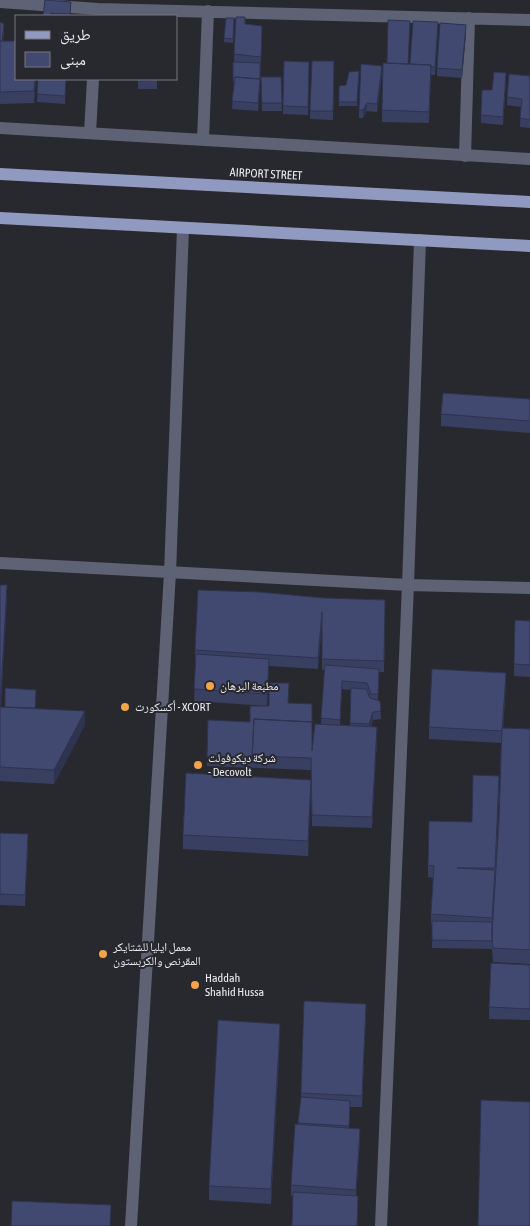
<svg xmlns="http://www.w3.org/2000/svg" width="530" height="1226" font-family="'Asap Condensed','Noto Naskh Arabic',sans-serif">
<rect width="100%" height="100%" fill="#28292e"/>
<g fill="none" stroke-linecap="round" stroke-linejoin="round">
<path stroke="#5d6274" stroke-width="12" d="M0 2 98 9 530 20
M0 128 530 159
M90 133 93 79
M203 140 208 11
M465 156 469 18
M0 563 408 585 530 588
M131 1226 170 573 183 228
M381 1226 408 585 420 240"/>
<path stroke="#9099bf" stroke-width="12" d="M0 174 530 202
M0 218 530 246"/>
</g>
<path fill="#393f61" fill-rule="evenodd" d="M71 2 70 16H43Z
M236 17 245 24 262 26 260 87 258 111 232 109 234 82H233V62H234Z
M226 18H234L233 43 224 42Z
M0 22 4 32 3 41 16 79H36L34 103 0 104Z
M438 30 435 75H431L429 123 382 122V110L409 64H410Z
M466 33 462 78 437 76V68Z
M284 61 309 62 308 115 283 114Z
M312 61H334L333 120 310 119Z
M359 71 357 106H339V86L346 85Z
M382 74 377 112 367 111 363 118H359V110Z
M530 76V128L520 127 521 107 507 105V97Z
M261 77H281L282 111H262Z
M38 79H66L65 104 37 102Z
M138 79H157V89H138Z
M506 81 503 125 481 123V115Z
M530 399V433L441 426V414Z
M0 585 7 596 1 707H5L36 698 35 708 85 725 54 784 0 781Z
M324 598 385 600 384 672H379L378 700 380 701 381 719 373 720 371 727 377 738 372 828 312 826 311 781 308 856 183 849V835L311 780V770L207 766V757L269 706 288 703 312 750 321 724 324 670H322V624L318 669 269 666 267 706 194 701 196 662H195V650ZM342 689 351 690 350 726 340 725Z
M530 621V677L514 676V664Z
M506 684 503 729H530V964L493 962 492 949 432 948V925H431V914L433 878 428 877V865L472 822 499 788 496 871 499 820 501 743 429 739V727Z
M0 833 28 846 25 906 0 905Z
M530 965V1020L489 1019V1007Z
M304 1001 366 1015 362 1107H350L349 1128 360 1140 356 1196 358 1207 291 1196V1185L301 1097Z
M280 1038 271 1204 209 1200V1186Z"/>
<path fill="#2e334f" d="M438 22V30L435 75V67Z
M466 25V33L462 78V70Z
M260 63V87L258 111V103Z
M382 66V74L377 112V104Z
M35 79H36L34 103V91Z
M367 103V111L363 118V110Z
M7 585V596L0 717V706Z
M322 612V623L318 669V658Z
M269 659V671L267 706V694Z
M506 673V684L502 743V731Z
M85 711V725L54 784V770Z
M373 712V720L369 732V724Z
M377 727V738L372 828V817Z
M311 780V794L308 856V841Z
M28 834V846L25 906V895Z
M280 1024V1038L271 1204V1189Z
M360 1129V1140L356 1201V1190Z"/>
<path fill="#424971" stroke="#2e334f" d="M45 0 71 2 70 14 51 13 50 16H43Z
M236 17H245V24L262 26 261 57 234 54Z
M226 18H234L233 39 224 38Z
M388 20 410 21 408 64 387 63Z
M413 21 438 22 435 67H431V65L410 64Z
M0 22 4 24 2 41H0Z
M440 23 466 25 462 70 437 68Z
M0 41H16V79H35L34 91 0 92Z
M284 61 309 62 308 107 283 106Z
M312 61H334L333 111H310Z
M233 62 260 63V79L235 77V78H233Z
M383 63 431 65 429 112 382 110Z
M361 64 382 66 377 104 367 103 363 110H359Z
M359 71 357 102H339V86L346 85 349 72Z
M494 72 506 73 503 117 481 115 482 90H492Z
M509 74 530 76V120L520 118 522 99 507 97Z
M235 77 260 79 258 103 232 101Z
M261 77H281L282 103H262Z
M38 79H66L65 96 37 94Z
M138 79H157V80L138 81Z
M443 393 530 399V421L441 414Z
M0 585H7L0 706Z
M198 590 259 592 324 598 385 600 384 661 322 659V612L318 658 195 650Z
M515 620 530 621V665L514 664Z
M196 654 269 659 267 694 194 689Z
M325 665 379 669 378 694H371L367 683 342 681 340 720 321 718Z
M432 669 506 673 502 731 429 727Z
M269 683H289L288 703 312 704V722L254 719 252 760 207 757 208 720 250 722V706H269Z
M5 688 36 690 35 708 5 707Z
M351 688 366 689 370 698 380 701 381 711 373 712 369 724 350 723Z
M0 707 85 711 54 770 0 767Z
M254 719 312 722V751L315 724 377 727 372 817 312 815 311 758 252 756Z
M502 728 530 729V950L493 948 492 935 499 820Z
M186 773 311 780 308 841 183 835Z
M473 775 499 776 495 868H457L495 870 492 918 431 914 434 866 428 865 429 821 472 822Z
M0 833 28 834 25 895 0 894Z
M432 921 492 922V941L432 940Z
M491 963 530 965V1009L489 1007Z
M304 1001 366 1004 362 1096 301 1093Z
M218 1020 280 1024 271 1189 209 1186Z
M301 1097 350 1101 349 1126 298 1123Z
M481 1100 530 1102V1226H478Z
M295 1124 360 1129 356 1190 291 1185Z
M293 1192 358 1196 357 1226H292Z
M12 1201 111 1205 110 1226H11Z"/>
<g fill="#f6a246" stroke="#28292e" stroke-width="2">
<circle cx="210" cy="686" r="5"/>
<circle cx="125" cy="707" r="5"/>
<circle cx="198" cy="765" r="5"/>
<circle cx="103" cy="954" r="5"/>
<circle cx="195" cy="985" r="5"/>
</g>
<g text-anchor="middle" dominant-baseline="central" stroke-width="4" stroke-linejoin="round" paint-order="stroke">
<g font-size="12" fill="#eaebef" stroke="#28292e">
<text transform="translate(266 174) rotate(3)">AIRPORT STREET</text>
</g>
<g font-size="12" fill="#eaebef" stroke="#28292e" text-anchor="start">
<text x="220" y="686">مطبعة البرهان</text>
<text x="135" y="707">أكسكورت - XCORT</text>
<text x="208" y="758">شركة ديكوفولت<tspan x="208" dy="14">- Decovolt</tspan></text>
<text x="113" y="947">معمل ايليا للشتايكر<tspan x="113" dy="14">المقرنص والكربستون</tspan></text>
<text x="205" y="978">Haddah<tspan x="205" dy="14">Shahid Hussa</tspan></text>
</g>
</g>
<rect x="15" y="15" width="162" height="65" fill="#28292e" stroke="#76777b"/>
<rect x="25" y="31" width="25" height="8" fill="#9099bf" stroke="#76777b"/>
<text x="60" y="40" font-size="15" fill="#eaebef">طريق</text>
<rect x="25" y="52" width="25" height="15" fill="#424971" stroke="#76777b"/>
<text x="60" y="65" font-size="15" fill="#eaebef">مبنى</text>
</svg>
